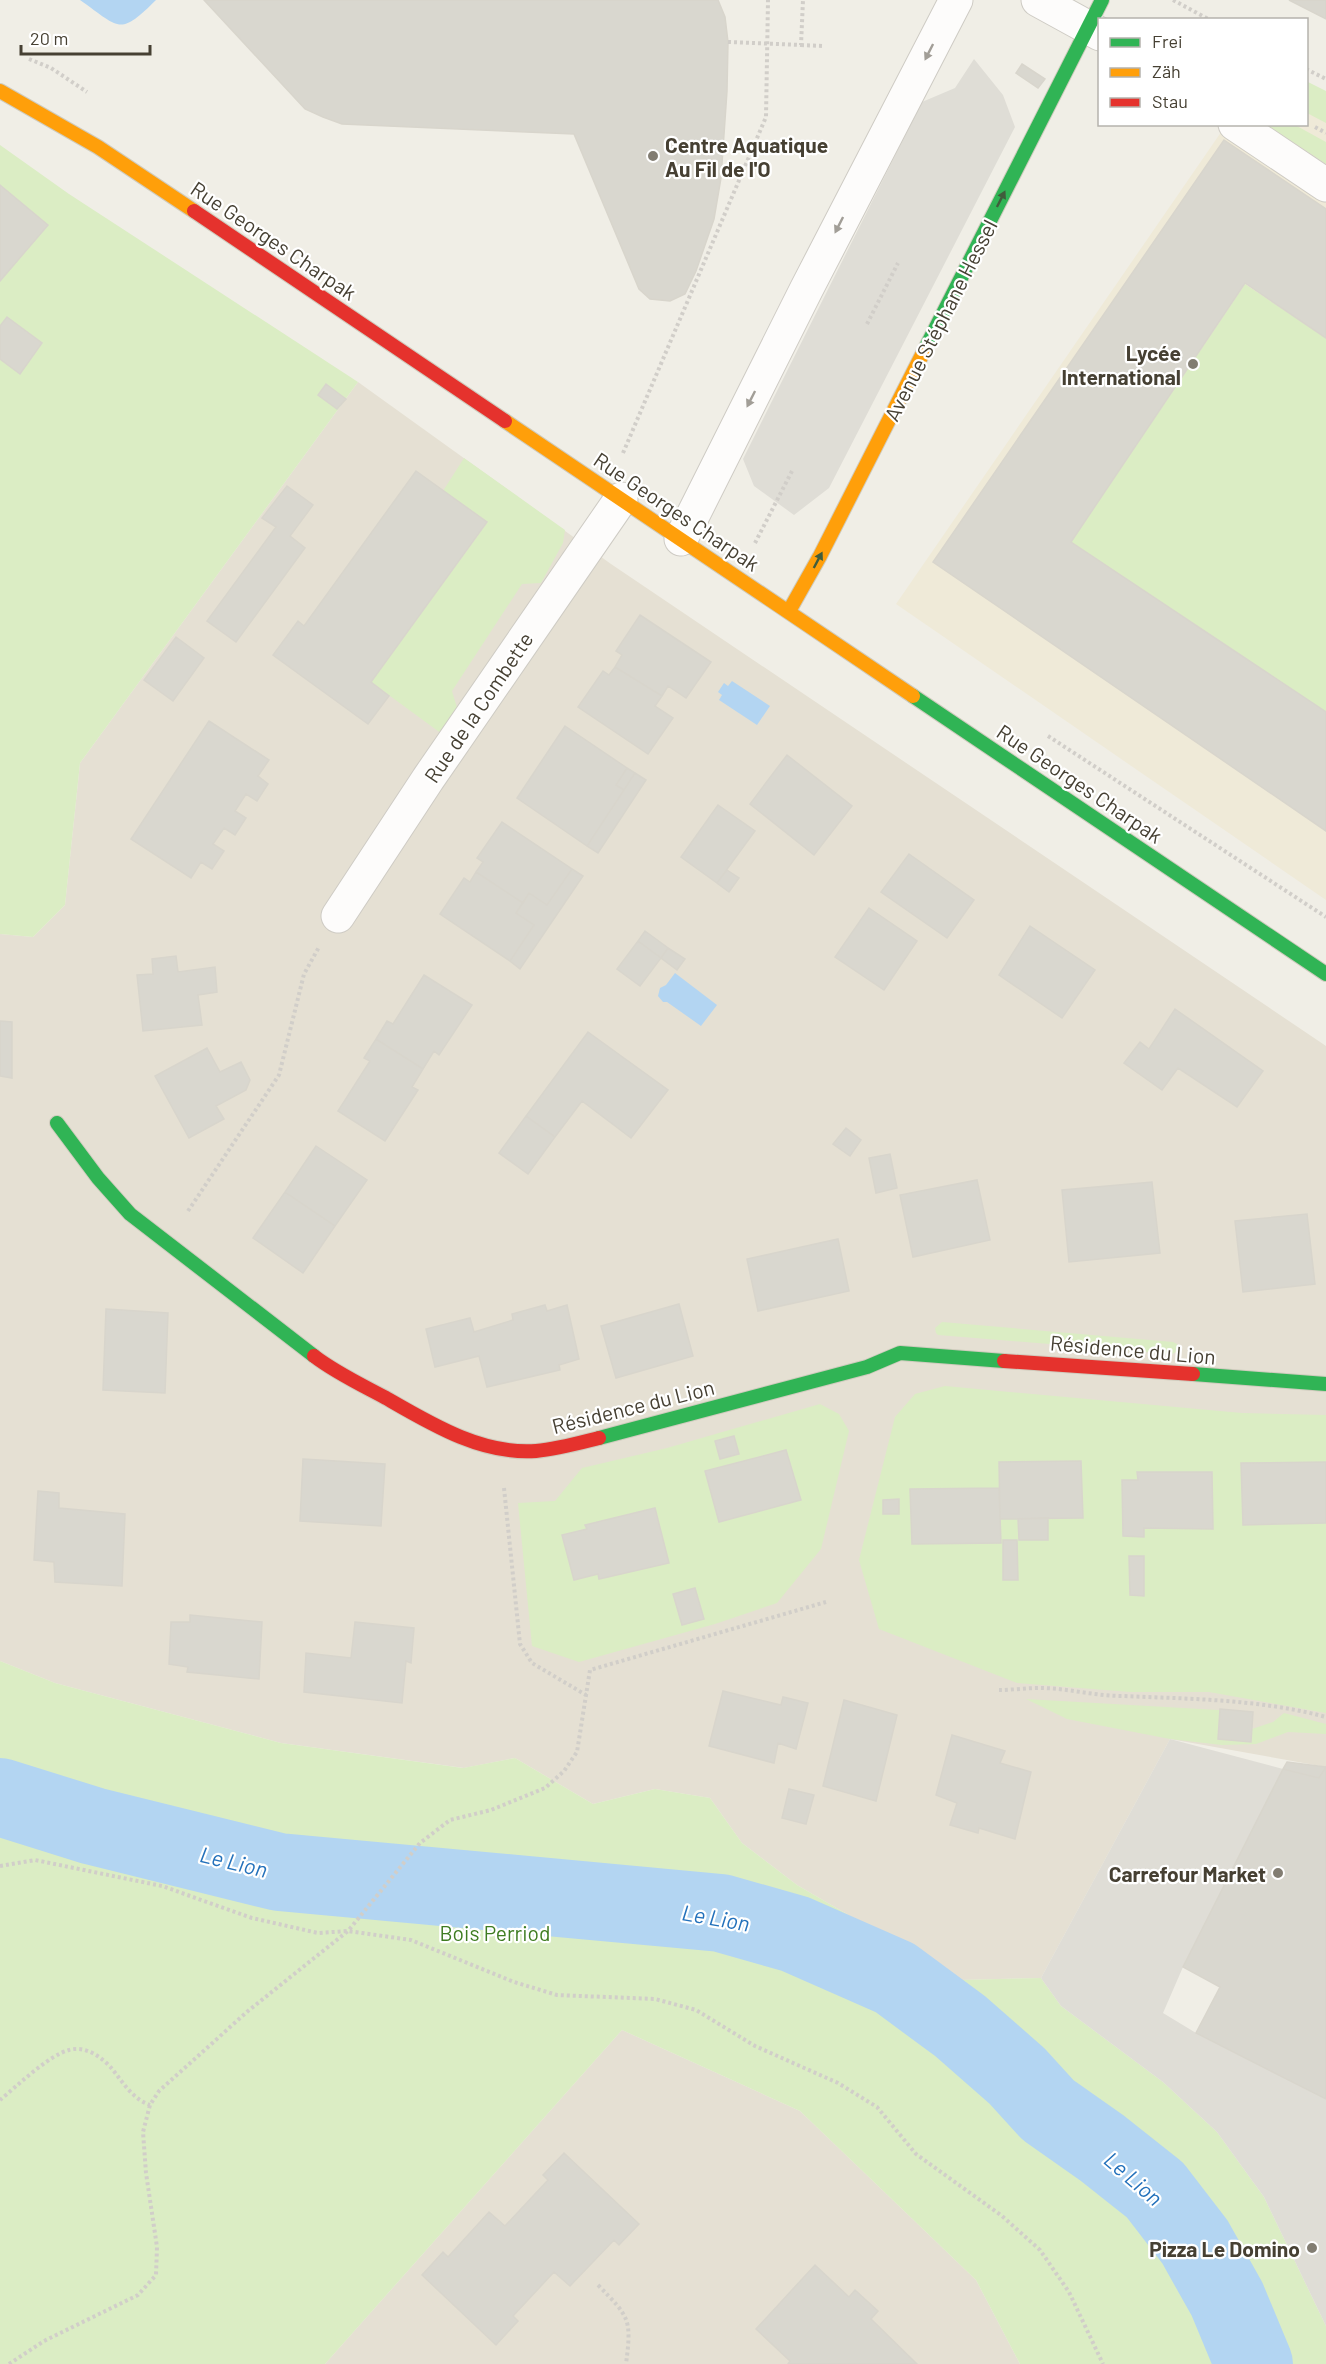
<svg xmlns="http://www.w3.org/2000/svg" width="1326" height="2364" font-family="Barlow,sans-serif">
<rect width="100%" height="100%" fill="#f0eee6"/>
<path fill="#e5e0d3" d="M358 382 611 564 1326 1046V1767L1170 1739 1041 1978 960 1980 797 1885 742 1843 710 1798 655 1789 593 1804 515 1758 464 1768 281 1743 55 1683 0 1661V934L33 937 65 905 80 763Z
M622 2030 800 2111 976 2280 1020 2364H325Z"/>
<path fill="#efead8" d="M1307 104 1326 115V900L896 604 1226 125 1306 124Z"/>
<path fill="#dbedc4" d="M1306 81 1326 91V123L1307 113Z
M1267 125H1295L1326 142V164Z
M0 145 69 194 358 382 80 763 65 905 33 937 0 934Z
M1245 284 1326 338V712L1071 542Z
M464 458 565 530 563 543 541 583 522 584 452 691 458 711 442 734 371 682 487 523 443 491Z
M942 1322 1173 1342 1177 1344 1176 1352 1172 1354 938 1335 936 1333 935 1328Z
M945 1386 1242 1413 1326 1415V1713L1209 1692H1130L1017 1683 879 1629 859 1560 895 1417 915 1394Z
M820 1404 839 1414 849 1431 821 1549 777 1603 715 1624 579 1662 532 1646 518 1503 555 1501 582 1468 667 1448Z
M0 1661 55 1683 281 1743 463 1768 515 1758 593 1804 655 1789 710 1798 742 1843 797 1885 960 1980 1041 1978 1061 2006 1163 2082 1217 2132 1264 2197 1326 2326V2364H1020L976 2280 800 2111 622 2030 325 2364H0Z
M1026 1699 1253 1712 1252 1729 1273 1722 1284 1713 1326 1724V1734L1288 1732 1256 1744 1222 1745 1170 1739 1067 1719Z"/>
<path fill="#dfddd6" d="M974 59 1003 95 1015 127 829 488 794 515 754 486 743 459 922 102 955 88Z
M1170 1739 1283 1769 1183 1967 1163 2013 1196 2033 1326 2099V2326L1264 2197 1217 2132 1163 2082 1061 2006 1041 1978Z"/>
<path fill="#b3d5f2" d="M80 0H156C119 37 120 28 80 0Z
M732 681 770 706 757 725 719 700 722 695 718 692 724 683 728 686Z
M675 973 717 1005 701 1026 667 1002H663L658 996 660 988 666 985Z"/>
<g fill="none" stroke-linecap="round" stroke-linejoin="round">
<path stroke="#b3d5f2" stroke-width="78" d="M0 1797 93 1826 279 1872 721 1913 795 1934 895 1978 960 2026 1017 2076 1048 2110 1102 2148 1155 2190 1195 2242 1227 2299 1254 2364"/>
</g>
<path fill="#d9d7cf" stroke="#d8d5cc" stroke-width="1.5" d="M204 0H718L725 17 728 42 727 91 721 178 714 219 696 271 685 294 670 301 650 299 639 289 574 134 342 124 323 117 305 109Z
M1289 0H1326V19Z
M1022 64 1045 79 1038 88 1016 73Z
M1224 140 1326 209V338L1245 283 1071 542 1326 712V831L933 562Z
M0 185 48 225 0 281Z
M7 317 42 343 20 374 0 359V326Z
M326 384 346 399 337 409 318 395Z
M416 471 487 522 371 682 389 696 368 724 273 655 298 621 304 626Z
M287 486 313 505 290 536 305 548 236 642 207 621 276 527 262 518Z
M640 615 711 662 686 698 668 686 662 696 615 667 622 655 616 651Z
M176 637 204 658 173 701 144 680Z
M615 667 662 696 655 706 673 718 648 754 578 707 603 671 609 675Z
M209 721 269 760 258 776 268 784 257 801 246 794 235 811 246 818 235 835 224 828 213 844 224 851 212 869 201 862 191 878 131 839Z
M565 726 627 768 616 785 624 790 587 846 517 798Z
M787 755 852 806 814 855 750 804Z
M627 768 635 773 624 790 616 785Z
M635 773 646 780 598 853 587 846Z
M718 805 755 831 717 883 681 857Z
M502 822 572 869 547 905 529 893 523 903 476 872 483 862 477 858Z
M909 854 974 900 947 938 881 892Z
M572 869 583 876 520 969 510 961 534 925 516 913 529 893 547 905Z
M727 870 739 878 729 892 717 883Z
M476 872 523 903 516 913 534 925 510 961 440 914 464 878 470 882Z
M869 908 917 941 884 990 835 957Z
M1030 926 1095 970 1062 1018 999 975Z
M645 931 668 948 661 958 638 941Z
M638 941 661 958 640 986 617 969Z
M668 948 685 959 677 970 661 958Z
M176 956 178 972 215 967 217 992 198 995 202 1025 143 1031 137 975 153 974 152 959Z
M424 975 472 1005 439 1055 434 1051 423 1069 376 1039 387 1021 393 1024Z
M1175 1009 1263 1071 1237 1107 1178 1068 1162 1090 1124 1063 1140 1042 1149 1049Z
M0 1021 12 1022V1078L0 1076Z
M588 1032 668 1090 631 1138 582 1101 555 1137 526 1116Z
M376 1039 423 1069 412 1087 418 1090 385 1141 338 1111 370 1061 364 1058Z
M207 1048 220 1072 241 1062 250 1080 246 1090 216 1106 224 1119 189 1138 155 1076Z
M526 1116 555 1137 528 1174 499 1153Z
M846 1128 861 1140 850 1156 833 1144Z
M316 1146 367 1180 335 1226 285 1192Z
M890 1154 897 1188 876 1193 869 1158Z
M977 1180 990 1240 913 1257 900 1195Z
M1152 1182 1160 1253 1069 1262 1062 1190Z
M285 1192 335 1226 303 1273 253 1238Z
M1307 1214 1315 1284 1243 1292 1235 1221Z
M838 1239 849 1291 758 1311 747 1259Z
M679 1304 693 1356 616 1378 601 1326Z
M545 1305 547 1311 567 1305 579 1359 559 1365 560 1370 487 1387 479 1356 435 1367 426 1329 470 1318 474 1332 513 1320 512 1314Z
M106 1309 168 1313 165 1393 103 1390Z
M734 1436 739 1454 720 1459 715 1441Z
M786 1450 801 1500 719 1522 705 1471Z
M303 1459 385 1464 381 1526 300 1521Z
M1081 1461 1083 1518 1000 1519 999 1462Z
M1326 1462V1523L1243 1525 1241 1463Z
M1137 1472H1212L1213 1529 1144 1528V1537L1123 1536 1122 1480H1138Z
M999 1488 1001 1543 912 1544 910 1489Z
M38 1491 59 1493V1508L125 1514 122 1586 55 1582 54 1562 34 1560Z
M899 1499V1514H883V1500Z
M655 1508 669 1563 599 1579 598 1574 574 1580 562 1535 587 1529 585 1525Z
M1048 1518V1540H1019L1018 1519Z
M1003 1540H1017L1018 1580H1003Z
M1129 1556H1144V1596L1130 1595Z
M695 1588 704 1619 682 1625 673 1594Z
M190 1615 262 1622 259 1679 187 1672 188 1667 169 1664 171 1622H190Z
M355 1622 414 1628 411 1663 406 1661 402 1703 304 1692 306 1653 351 1658Z
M723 1691 781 1705 783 1697 808 1703 796 1749 778 1743 774 1763 709 1746Z
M844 1700 897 1715 876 1801 823 1786Z
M1220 1709 1253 1712 1251 1742 1218 1739Z
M952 1735 1005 1751 1000 1763 1031 1772 1015 1839 979 1828 978 1833 950 1825 957 1803 936 1795Z
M1287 1762 1326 1767 1319 1778 1283 1769Z
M1326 1767V2099L1196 2033 1220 1987 1183 1967 1283 1769 1319 1778Z
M789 1789 814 1795 806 1824 782 1818Z
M564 2153 639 2224 619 2245 614 2240 570 2286 554 2272 513 2316 518 2321 496 2345 422 2275 443 2252 448 2257 489 2212 505 2226 548 2180 543 2175Z
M815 2265 849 2297 855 2290 878 2311 871 2319 917 2364H788L790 2361 756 2329Z"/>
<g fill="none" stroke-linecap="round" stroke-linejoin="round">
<defs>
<path id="street" d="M1038 0 1100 34
M1235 124 1326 185
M681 539 807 288 956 0
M338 916 428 779 621 499"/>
<path id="fast" d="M925 349 1102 0
M913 696 1326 974
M57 1123 98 1178 130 1214 314 1356
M1193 1374 1326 1384
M599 1438 867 1367 900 1353 1004 1361"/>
<path id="slow" d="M0 91 98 147 194 211
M505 421 913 696
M789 611 820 556 925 349"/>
<path id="jam" d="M194 211 505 421
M314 1356C336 1373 362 1385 386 1398 431 1424 482 1455 536 1451 558 1449 579 1443 599 1438
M1004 1361 1193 1374"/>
</defs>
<use href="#street" stroke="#cecbc4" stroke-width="35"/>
<use href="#fast" stroke="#cfcbbd" stroke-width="16"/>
<use href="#slow" stroke="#cfcbbd" stroke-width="16"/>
<use href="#jam" stroke="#cfcbbd" stroke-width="16"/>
<path stroke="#d1cec9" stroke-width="4" stroke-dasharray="3 3" stroke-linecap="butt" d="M1173 0 1210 20
M728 42 801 45 803 0
M801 45 824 46
M29 59 51 68 87 92
M1306 69 1326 79
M1315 127 1326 133
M867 324 898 263
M623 453 766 117 768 0
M755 543 792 471
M1048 736 1326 917
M188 1211 279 1075 304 974 319 947
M504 1488 520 1644 532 1663 586 1695
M999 1690C1012 1690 1026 1688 1040 1688 1067 1688 1094 1696 1122 1696 1190 1699 1259 1699 1326 1717
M0 1866 35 1860 162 1886 252 1918 318 1933 348 1931 411 1940 514 1982 557 1995 655 1999 696 2010 755 2046 838 2083 877 2107 916 2154 1002 2216 1040 2250 1069 2292 1103 2364
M0 2100C17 2086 49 2055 69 2050 86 2045 103 2058 113 2070 124 2084 133 2099 150 2105
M598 2285C629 2317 632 2318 626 2364
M9 2364 44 2341 138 2295 156 2275 157 2247 146 2173 143 2132 150 2105 159 2091 248 2011 348 1931 420 1843 450 1820 491 1810 545 1788 564 1771 577 1752 590 1670 826 1602"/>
<use href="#street" stroke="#fdfcfb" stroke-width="33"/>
<use href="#fast" stroke="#30b455" stroke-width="14"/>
<use href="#slow" stroke="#ff9f0a" stroke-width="14"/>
<use href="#jam" stroke="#e5322d" stroke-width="14"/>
</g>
<defs><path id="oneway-solid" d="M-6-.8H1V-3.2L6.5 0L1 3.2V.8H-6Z" transform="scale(1.5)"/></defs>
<g fill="#a29e97">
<use href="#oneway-solid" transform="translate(929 52) rotate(117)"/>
<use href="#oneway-solid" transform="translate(839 225) rotate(117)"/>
<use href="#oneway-solid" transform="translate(751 399) rotate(117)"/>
</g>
<g fill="#405d3c">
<use href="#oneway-solid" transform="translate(1001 199) rotate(-63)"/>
<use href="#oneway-solid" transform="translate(818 560) rotate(-62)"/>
</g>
<g fill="#827d72" stroke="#fff" stroke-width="2">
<circle cx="653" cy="156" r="6"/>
<circle cx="1193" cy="364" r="6"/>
<circle cx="1278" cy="1873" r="6"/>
<circle cx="1312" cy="2248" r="6"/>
</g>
<g text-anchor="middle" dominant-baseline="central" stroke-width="4.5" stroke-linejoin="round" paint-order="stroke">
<g font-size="21" font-weight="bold" fill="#464033" stroke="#fff" text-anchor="end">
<text x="665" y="144" text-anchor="start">Centre Aquatique<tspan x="665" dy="24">Au Fil de l'O</tspan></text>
<text x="1181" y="352">Lycée<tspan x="1181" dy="24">International</tspan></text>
<text x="1266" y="1873">Carrefour Market</text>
<text x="1300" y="2248">Pizza Le Domino</text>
</g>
<g font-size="21" fill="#464033" stroke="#fff">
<text transform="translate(274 240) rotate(34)">Rue Georges Charpak</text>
<text transform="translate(940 320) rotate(-63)">Avenue Stéphane Hessel</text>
<text transform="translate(677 511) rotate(34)">Rue Georges Charpak</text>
<text transform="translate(478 707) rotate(-56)">Rue de la Combette</text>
<text transform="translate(1080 783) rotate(34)">Rue Georges Charpak</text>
<text transform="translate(1133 1349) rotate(5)">Résidence du Lion</text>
<text transform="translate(633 1406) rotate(-14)">Résidence du Lion</text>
</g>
<g font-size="21" fill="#3e7c21" stroke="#fff">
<text x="495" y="1932">Bois Perriod</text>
</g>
<g font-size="22" font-style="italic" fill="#2371bb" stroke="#fff">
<text transform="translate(234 1861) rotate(14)">Le Lion</text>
<text transform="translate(716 1917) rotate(10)">Le Lion</text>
<text transform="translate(1134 2178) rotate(41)">Le Lion</text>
</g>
</g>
<rect x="1098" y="18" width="210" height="108" fill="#ffffff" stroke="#b5b3ad" stroke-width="1.5"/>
<rect x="1110" y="38" width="30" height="9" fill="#30b455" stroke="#b5b3ad" stroke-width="1.5"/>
<text x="1152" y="48" font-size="18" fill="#464033">Frei</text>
<rect x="1110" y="68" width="30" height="9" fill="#ff9f0a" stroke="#b5b3ad" stroke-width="1.5"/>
<text x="1152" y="78" font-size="18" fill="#464033">Zäh</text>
<rect x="1110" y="98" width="30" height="9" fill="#e5322d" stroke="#b5b3ad" stroke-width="1.5"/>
<text x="1152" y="108" font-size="18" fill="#464033">Stau</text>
<path d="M21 45v9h129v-9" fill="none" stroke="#464033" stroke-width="3"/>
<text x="30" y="45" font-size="18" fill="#464033" stroke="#ffffff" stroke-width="4.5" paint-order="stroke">20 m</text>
</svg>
